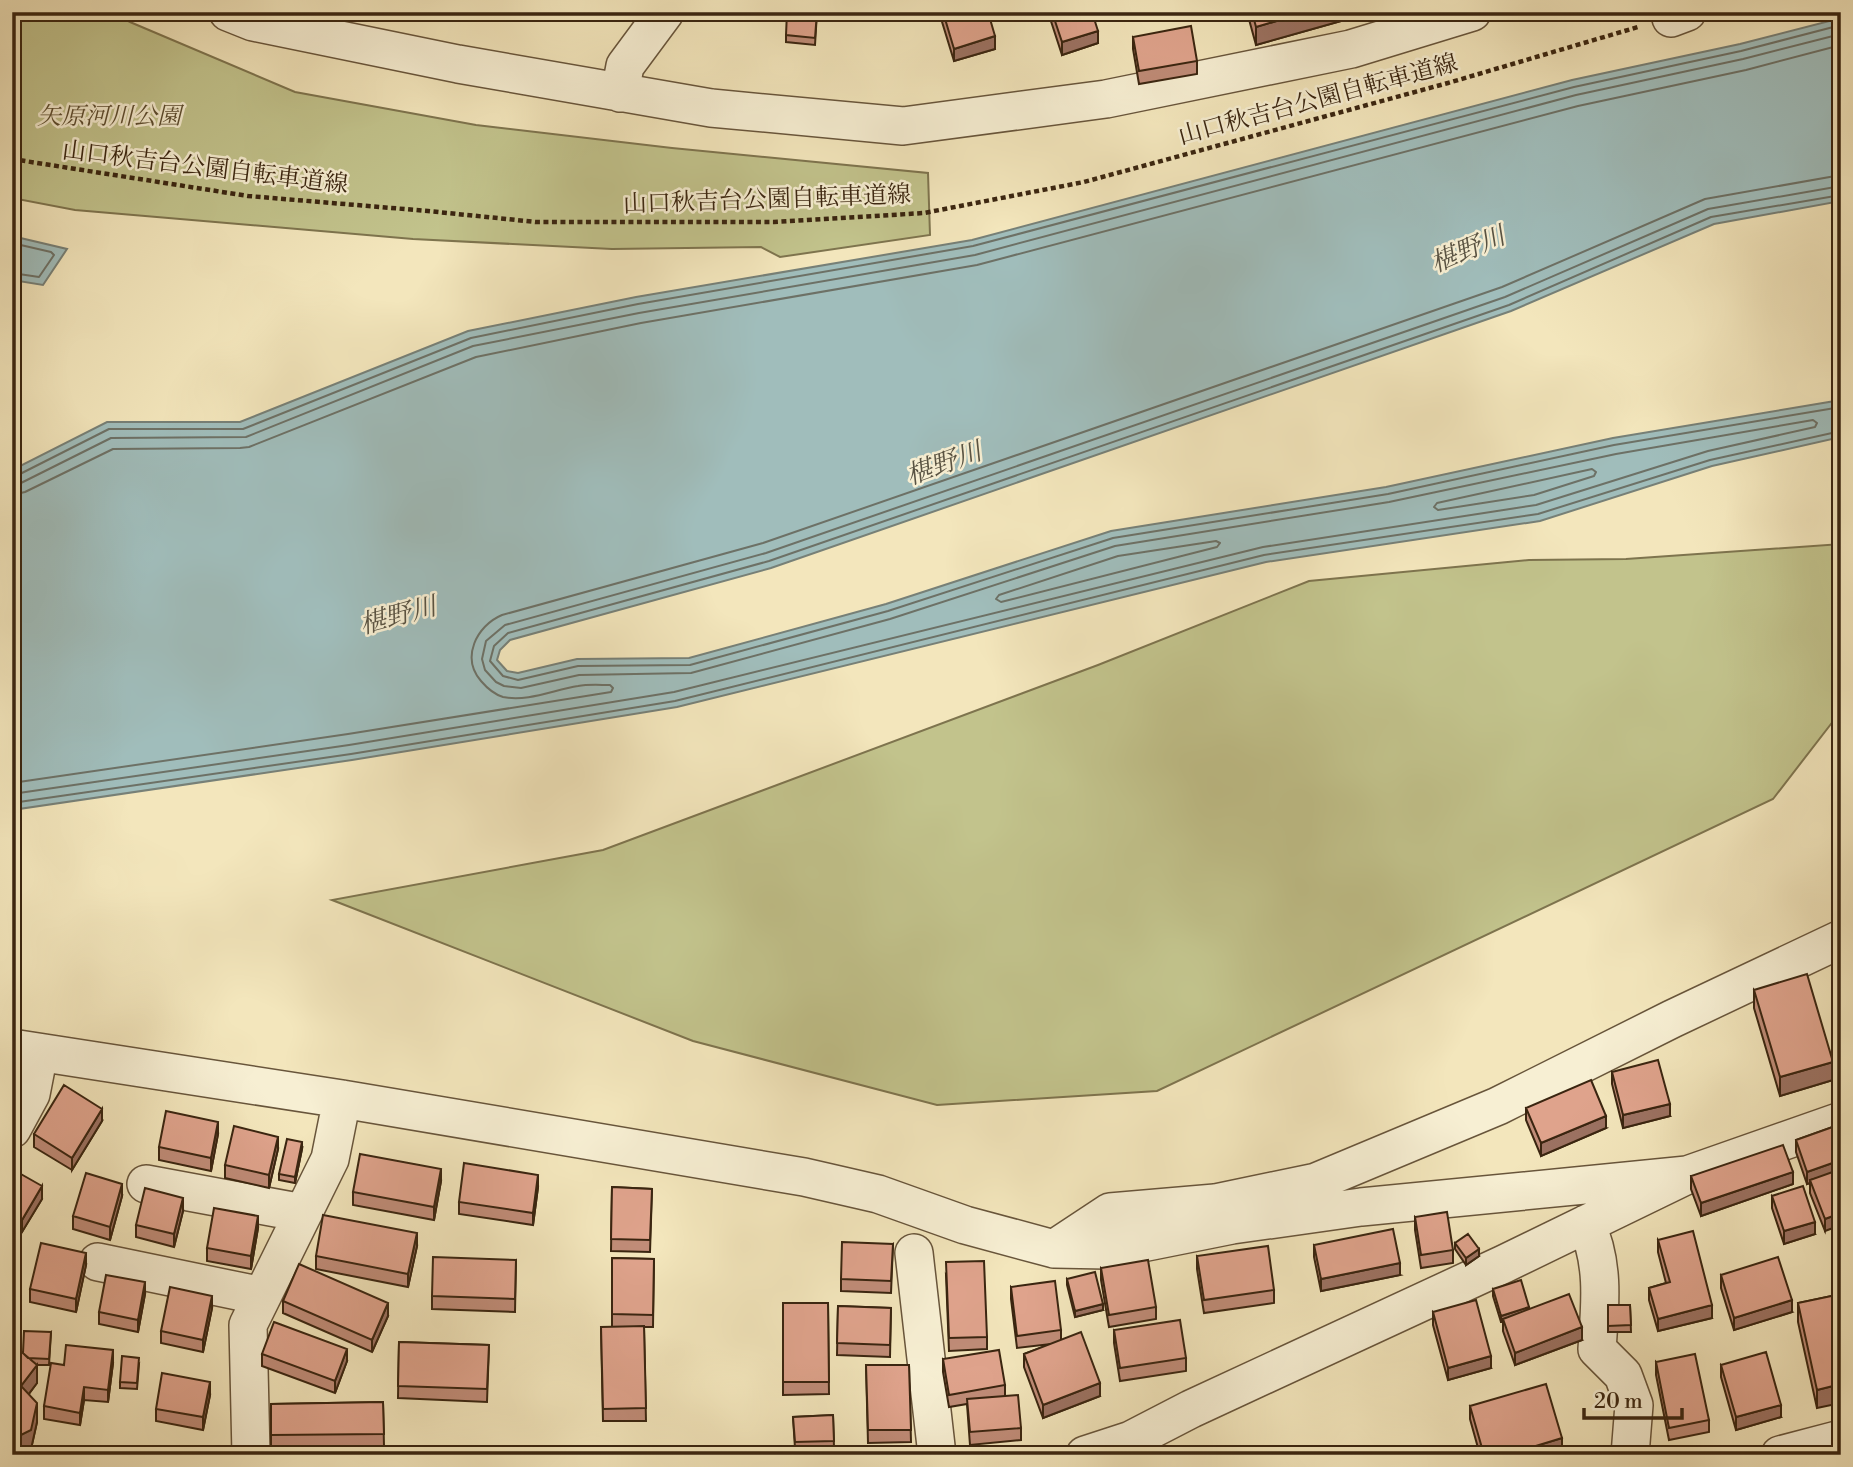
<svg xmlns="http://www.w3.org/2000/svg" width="1853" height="1467" font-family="'Libre Bodoni','Noto Serif JP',serif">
<rect width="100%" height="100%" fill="#f3e6bc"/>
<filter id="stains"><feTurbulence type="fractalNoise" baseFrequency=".00286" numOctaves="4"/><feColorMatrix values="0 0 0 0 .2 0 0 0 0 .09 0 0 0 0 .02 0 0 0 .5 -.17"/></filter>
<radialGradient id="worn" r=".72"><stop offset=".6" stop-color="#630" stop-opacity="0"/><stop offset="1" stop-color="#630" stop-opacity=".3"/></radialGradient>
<path fill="#c2c38c" stroke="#7e744e" stroke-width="2" d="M12 12H112L130 22 295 92 476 125 672 148 928 173 930 235 780 257 761 247 612 249 413 239 75 210 12 198Z
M1841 544V711L1773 799 1157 1091 937 1105 693 1041 332 900 603 850 1098 665 1309 581 1529 560 1626 559Z"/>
<path fill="#a0bdbb" stroke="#778077" stroke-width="2" d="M1841 18V201L1714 224 1511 311 771 568 510 640 500 650 497 660 507 671 518 673 577 659 689 658 886 604 1111 531 1386 487 1613 438 1841 400V437L1712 466 1540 521 1266 562 677 707 352 760 12 810V470L107 422H240L468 331 636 297 972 240 1572 80 1740 44Z
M12 236 67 249 43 285 12 280Z"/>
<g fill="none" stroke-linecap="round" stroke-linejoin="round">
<path stroke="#6d7166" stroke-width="2" d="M1841 195 1711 217 1509 305 769 561 508 633 494 646 490 661 503 676 518 680 578 666 690 665 888 611 1113 538 1388 494 1614 445 1841 407
M12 243 51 252 54 255 39 277 12 273
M1592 469 1596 472 1594 476 1534 495 1438 510 1434 507 1437 503Z
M12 475H18L109 429H243L471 338 638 304 973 246 1574 87 1741 51 1841 25
M12 484 21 483 111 438 246 437 473 346 639 313 975 255 1576 95 1743 59 1841 34
M12 495 25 492 113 449 240 448 249 447 476 357 641 323 977 265 1578 106 1746 70 1841 45
M1216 541 1220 543 1217 547 1001 602 996 599 999 595 1118 556Z
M12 783 348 734 611 692 613 688 610 685C600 685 588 684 578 686 553 690 528 702 503 697 493 694 487 688 481 681 461 658 476 626 502 615L763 543 1502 287 1705 199 1841 175
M12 794 349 745 674 692 1263 547 1536 505 1708 451 1815 427 1817 423 1813 420 1616 454 1389 502 1115 546 890 619 691 673 579 675 521 688 504 686 496 682 485 670 482 659 486 641 505 625 766 553 1505 297 1708 209 1841 186
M12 803 351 754 675 701 1264 555 1538 514 1710 460 1841 431"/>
<defs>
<path id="minor" d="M228 12 253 22 458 64 711 108 903 126 1106 99 1351 49 1472 12
M1671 18 1687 12
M620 93 625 66 665 12
M12 1048 342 1099 804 1177 878 1194 965 1225 1054 1249 1107 1250 1232 1225 1361 1207 1687 1175
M12 1129 31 1094 39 1053
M146 1184 303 1213
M1586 1224C1605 1263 1600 1307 1597 1349L1623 1375 1634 1405 1630 1455
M1054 1249 1110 1212 1215 1203 1316 1182 1498 1106 1672 1019 1841 939
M914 1253 937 1455
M98 1262 262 1296
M251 1455 248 1325 330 1159 342 1099
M1085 1455 1131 1440 1191 1409 1504 1264 1687 1175 1841 1121
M1780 1455 1841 1439"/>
</defs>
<use href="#minor" stroke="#68553b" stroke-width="40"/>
<path stroke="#3a2510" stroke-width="4.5" stroke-dasharray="5 3.5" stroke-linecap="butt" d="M12 159 248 196 428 211 536 222H774L924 213 1084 182 1448 83 1638 27"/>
<use href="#minor" stroke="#f7efd3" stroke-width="37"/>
</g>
<path fill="#c08c78" stroke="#3a2510" stroke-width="2" d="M817 12 815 45 786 42V35Z
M939 12H988L995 49 954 61Z
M1048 12H1092L1098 43 1062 55Z
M1247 12H1373L1256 45Z
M1133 37 1197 61V74L1139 84 1133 49Z
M1754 990 1833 1080 1780 1096 1754 1008Z
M1612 1072 1670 1116 1623 1128 1612 1084Z
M1526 1108 1606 1128 1541 1156 1526 1120Z
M102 1121 72 1170 34 1147V1134Z
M1841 1124 1825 1231 1810 1193V1183L1807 1184 1796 1152V1140Z
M218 1134 211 1171 159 1160V1147Z
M278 1149 269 1188 225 1178V1165Z
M302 1149 295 1183 279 1180V1174Z
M12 1169 42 1199 22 1232 12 1226Z
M1691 1176 1793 1184 1701 1216 1691 1189Z
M441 1181 434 1220 353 1205V1192Z
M538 1187 533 1225 459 1214V1202Z
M612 1187 652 1189 650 1252 611 1251Z
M122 1196 110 1240 73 1229V1216Z
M1772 1196 1815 1234 1784 1244 1772 1208Z
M183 1211 174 1247 136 1237V1225Z
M1415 1217 1453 1250V1263L1421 1268 1415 1230Z
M258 1228 251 1269 207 1261V1248Z
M1658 1240 1712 1318 1658 1331 1649 1300V1288L1666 1283 1658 1252Z
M1455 1243 1479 1256 1466 1265 1455 1249Z
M893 1244 891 1293 841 1291V1279Z
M1314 1245 1400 1275 1321 1291 1314 1257Z
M417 1246 408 1287 316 1269V1256Z
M1197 1256 1274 1290V1303L1204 1313 1197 1269Z
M612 1258 654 1259 653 1327H644L646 1421H603L601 1327H612Z
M516 1260 515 1312 432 1309V1296Z
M86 1265 76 1312 30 1302V1289Z
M1101 1268 1156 1307V1319L1109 1327 1101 1280Z
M946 1275 987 1337V1349L949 1351Z
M1721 1275 1792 1312 1734 1330 1721 1288Z
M1067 1279 1103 1310 1075 1317 1067 1285Z
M1011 1287 1061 1330V1340L1100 1396 1043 1418 1024 1367V1354L1051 1344 1017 1348 1011 1299Z
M1493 1289 1529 1309 1582 1340 1515 1365 1503 1331V1322H1501L1493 1296Z
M145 1294 138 1332 99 1324V1312Z
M1841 1294 1817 1408 1798 1322V1303Z
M283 1301 388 1316 372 1352 283 1313Z
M783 1303H828L829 1394 783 1395Z
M1608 1305H1630L1631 1332H1608Z
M838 1306 891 1308 890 1357 837 1355Z
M212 1308 203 1352 161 1343V1331Z
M1433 1312 1491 1368 1448 1380 1433 1325Z
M1114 1330 1186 1358V1371L1120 1381 1114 1343Z
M51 1332 49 1365H37V1383L29 1394 37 1422 31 1449 21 1454 12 1446V1344L23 1353Z
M399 1342 489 1345 487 1402 398 1398Z
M262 1354 347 1361 335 1393 262 1366Z
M943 1359 1005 1385V1396L1021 1428V1440L970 1445 967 1404 949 1407 943 1372Z
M1656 1362 1709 1420V1432L1669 1440 1656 1375Z
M113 1363 108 1402 84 1400 80 1425 44 1419V1406L64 1365Z
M139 1364 137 1389 120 1388V1382Z
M866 1365H909L911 1442 868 1443Z
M1721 1365 1781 1417 1736 1430 1721 1377Z
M210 1395 203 1430 156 1421V1409Z
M383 1402 384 1446 271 1448V1404Z
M1470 1406 1562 1451 1548 1455H1480L1470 1419Z
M833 1415 834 1447 795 1448 793 1417Z"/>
<path fill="#9c7262" stroke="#3a2510" stroke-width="2" d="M1307 12H1373L1256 45V27Z
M1098 31V43L1062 55V42Z
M995 36V49L954 61V49Z
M1833 1062V1080L1780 1096V1077Z
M1670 1104V1116L1623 1128V1115Z
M102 1109V1121L72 1170V1158Z
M1606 1116V1128L1541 1156V1143Z
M218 1122V1134L211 1171V1158Z
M278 1137V1149L269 1188V1175Z
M302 1142V1149L295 1183V1177Z
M1841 1160V1172L1810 1180V1183L1807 1184V1172Z
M441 1169V1181L434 1220V1207Z
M1793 1172V1184L1701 1216V1203Z
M538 1175V1187L533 1225V1213Z
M122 1184V1196L110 1240V1227Z
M42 1186V1199L22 1232V1220Z
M183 1198V1211L174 1247V1234Z
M1841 1213V1225L1825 1231V1219Z
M258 1216V1228L251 1269V1256Z
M1815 1222V1234L1784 1244V1231Z
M417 1233V1246L408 1287V1274Z
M1479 1249V1256L1466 1265V1258Z
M86 1253V1265L76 1312V1299Z
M1400 1263V1275L1321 1291V1279Z
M145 1282V1294L138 1332V1320Z
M212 1296V1308L203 1352V1340Z
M1792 1300V1312L1734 1330V1318Z
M388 1303V1316L372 1352V1340Z
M1103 1304V1310L1075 1317V1311Z
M1712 1305V1318L1658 1331V1319Z
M1529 1307V1313L1503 1319V1322H1501V1316Z
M1582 1327V1340L1515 1365V1353Z
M347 1349V1361L335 1393V1381Z
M113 1350V1363L108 1402V1390Z
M1491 1356V1368L1448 1380V1368Z
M37 1365V1383L21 1404V1386Z
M210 1382V1395L203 1430V1417Z
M1100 1383V1396L1043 1418V1405Z
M1841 1384V1403L1817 1408V1390Z
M84 1387V1400L80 1425V1413Z
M37 1403V1422L31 1449 21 1454V1435Z
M1781 1405V1417L1736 1430V1417Z
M1562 1438V1451L1548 1455H1506Z"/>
<path fill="#dfa38c" stroke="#3a2510" stroke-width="2" d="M787 12H817L815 38 786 35Z
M943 12H988L995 36 954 49Z
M1052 12H1092L1098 31 1062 42Z
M1252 12H1307L1256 27Z
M1191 26 1197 61 1139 71 1133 37Z
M1807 974 1833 1062 1780 1077 1754 990Z
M1658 1060 1670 1104 1623 1115 1612 1072Z
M1591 1080 1606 1116 1541 1143 1526 1108Z
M64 1085 102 1109 72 1158 34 1134Z
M166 1111 218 1122 211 1158 159 1147Z
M1841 1124V1160L1807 1172 1796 1140Z
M234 1126 278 1137 269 1175 225 1165Z
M287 1139 302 1142 295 1177 279 1174Z
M1783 1145 1793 1172 1701 1203 1691 1176Z
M360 1154 441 1169 434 1207 353 1192Z
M464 1163 538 1175 533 1213 459 1202Z
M12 1169 42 1186 22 1220 12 1214Z
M1841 1169V1213L1825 1219 1810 1180Z
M86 1173 122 1184 110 1227 73 1216Z
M1803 1186 1815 1222 1784 1231 1772 1196Z
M612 1187 652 1189 650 1240 611 1239Z
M145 1188 183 1198 174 1234 136 1225Z
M214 1208 258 1216 251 1256 207 1248Z
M1447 1212 1453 1250 1421 1255 1415 1217Z
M323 1215 417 1233 408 1274 316 1256Z
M1393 1229 1400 1263 1321 1279 1314 1245Z
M1693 1231 1712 1305 1658 1319 1649 1288 1670 1282 1658 1240Z
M1468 1234 1479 1249 1466 1258 1455 1243Z
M842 1242 893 1244 891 1281 841 1279Z
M41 1243 86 1253 76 1299 30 1289Z
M1268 1246 1274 1290 1204 1300 1197 1256Z
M433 1257 516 1260 515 1299 432 1296Z
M1778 1257 1792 1300 1734 1318 1721 1275Z
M612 1258 654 1259 653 1315 612 1314Z
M1148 1260 1156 1307 1109 1315 1101 1268Z
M984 1261 987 1337 949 1338 946 1262Z
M299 1264 388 1303 372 1340 283 1301Z
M1095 1272 1103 1304 1075 1311 1067 1279Z
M106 1275 145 1282 138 1320 99 1312Z
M1521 1280 1529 1307 1501 1316 1493 1289Z
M1055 1281 1061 1330 1017 1336 1011 1287Z
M170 1287 212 1296 203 1340 161 1331Z
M1569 1294 1582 1327 1515 1353 1503 1319Z
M1841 1294V1384L1817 1390 1798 1303Z
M1476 1300 1491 1356 1448 1368 1433 1312Z
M783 1303H828L829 1382H783Z
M1608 1305H1630L1631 1325 1608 1326Z
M838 1306 891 1308 890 1345 837 1343Z
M1180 1320 1186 1358 1120 1368 1114 1330Z
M274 1322 347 1349 335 1381 262 1354Z
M644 1326 646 1408 603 1409 601 1327Z
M24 1331 51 1332 49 1359 28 1358 23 1353Z
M1081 1332 1100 1383 1043 1405 1024 1354Z
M399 1342 489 1345 487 1389 398 1386Z
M12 1344 37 1365 21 1386 37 1403 31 1430 21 1435 12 1427Z
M66 1345 113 1350 108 1390 84 1387 80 1413 44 1406 51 1363 64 1365Z
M999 1350 1005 1385 949 1395 943 1359Z
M1766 1352 1781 1405 1736 1417 1721 1365Z
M1695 1354 1709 1420 1669 1428 1656 1362Z
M122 1356 139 1358 137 1383 120 1382Z
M866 1365H909L911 1430H868Z
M162 1373 210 1382 203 1417 156 1409Z
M1546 1384 1562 1438 1506 1455H1484L1470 1406Z
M1018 1395 1021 1428 970 1432 967 1399Z
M383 1402 384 1434 271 1435V1404Z
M833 1415 834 1441 795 1442 793 1417Z"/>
<g text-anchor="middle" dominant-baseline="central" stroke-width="5" stroke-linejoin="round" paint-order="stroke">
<g font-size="24" fill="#3a2510" stroke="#f7efd3">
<text transform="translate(1318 100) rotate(-15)">山口秋吉台公園自転車道線</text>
<text transform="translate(205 168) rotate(7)">山口秋吉台公園自転車道線</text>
<text transform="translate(767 200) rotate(-2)">山口秋吉台公園自転車道線</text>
</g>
<g font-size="24" font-style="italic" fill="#5c4c2f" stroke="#f7efd3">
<text x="109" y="117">矢原河川公園</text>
</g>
<g font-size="26" font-style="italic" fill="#595343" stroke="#f7efd3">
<text transform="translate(1468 250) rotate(-23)">椹野川</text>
<text transform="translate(944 464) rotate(-20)">椹野川</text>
<text transform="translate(398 616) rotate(-15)">椹野川</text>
</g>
</g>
<rect width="1853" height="1467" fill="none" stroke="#f3e6bc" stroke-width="42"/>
<rect x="14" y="14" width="1825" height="1439" fill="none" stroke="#3a2510" stroke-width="3.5"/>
<rect x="21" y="21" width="1811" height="1425" fill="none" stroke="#3a2510" stroke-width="2"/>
<path d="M1584 1408v10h98v-10" fill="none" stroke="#3a2510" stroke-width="3.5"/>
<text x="1594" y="1408" font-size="21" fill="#3a2510" stroke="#f7efd3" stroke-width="5" paint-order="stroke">20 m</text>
<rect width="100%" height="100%" filter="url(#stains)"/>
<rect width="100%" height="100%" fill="url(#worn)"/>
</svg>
